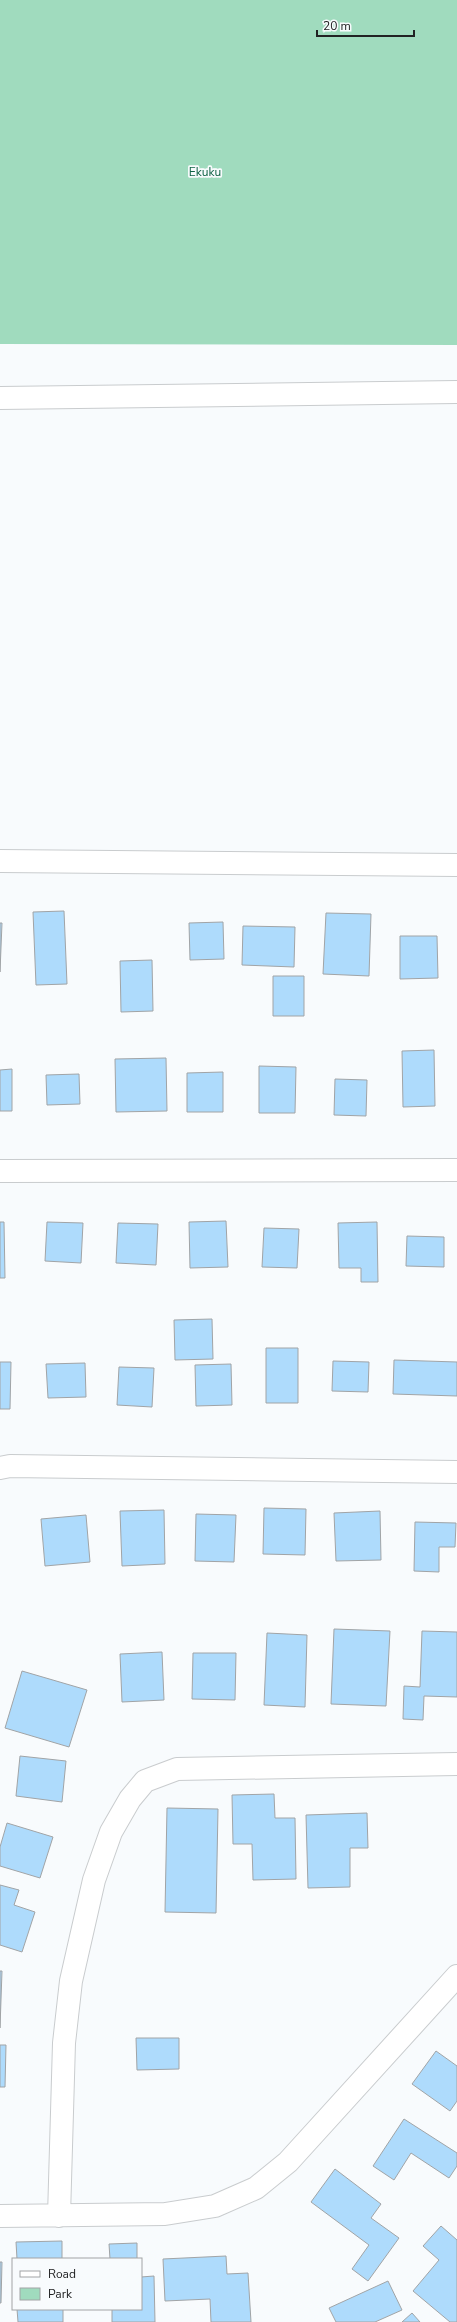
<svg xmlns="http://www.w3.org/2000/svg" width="457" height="2322" font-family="'Nunito Sans',sans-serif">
<rect width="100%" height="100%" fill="#f8fbfd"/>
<path fill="#a0dbbe" d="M0 0H457V345L0 344Z"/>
<path fill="#aedbfc" stroke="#a1a4a6" d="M64 911 67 984 36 985 33 912Z
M326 913 371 914 369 976 323 974Z
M223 922 224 959 190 960 189 923Z
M0 923H2L0 972Z
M243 926 295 927 294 967 242 965Z
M400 936H437L438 978 400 979Z
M152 960 153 1011 121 1012 120 961Z
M273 976H304V1016H273Z
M434 1050 435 1106 403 1107 402 1051Z
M166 1058 167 1111 116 1112 115 1059Z
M259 1066 296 1067 295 1113H259Z
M12 1069V1111H0V1070Z
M223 1072V1112H187V1073Z
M79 1074 80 1104 47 1105 46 1075Z
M335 1079 367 1080 366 1116 334 1115Z
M226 1221 228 1267 190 1268 189 1222Z
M0 1222H4L5 1278H0Z
M47 1222 83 1223 81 1263 45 1261Z
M377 1222 378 1282H361V1268H339L338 1223Z
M118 1223 158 1224 156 1265 116 1263Z
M264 1228 299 1229 297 1268 262 1267Z
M407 1236 444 1237V1267L406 1266Z
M212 1319 213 1359 175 1360 174 1320Z
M266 1348H298V1403H266Z
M394 1360 457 1362V1396L393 1394Z
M333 1361 369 1362 368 1392 332 1391Z
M0 1362H11L10 1409H0Z
M85 1363 86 1397 48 1398 46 1364Z
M231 1364 232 1405 196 1406 195 1365Z
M119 1367 154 1368 152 1407 117 1405Z
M264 1508 306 1509 305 1555 263 1554Z
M164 1510 165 1564 122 1566 120 1511Z
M380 1511 381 1560 336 1561 334 1513Z
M196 1514 236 1515 234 1562 195 1561Z
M86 1515 90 1562 45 1566 41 1519Z
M415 1522 456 1523 455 1547H439V1572L414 1571Z
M334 1629 390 1631 386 1706 331 1704Z
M422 1631 457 1632V1697L424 1696 423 1720 403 1719 404 1686 420 1687Z
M267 1633 307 1635 305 1707 264 1705Z
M162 1652 164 1700 122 1702 120 1654Z
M193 1653H236L235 1700 192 1699Z
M22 1671 87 1690 69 1747 5 1728Z
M20 1756 66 1761 62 1802 16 1796Z
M274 1794 275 1818H295L296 1879 253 1880 252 1844H233L232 1795Z
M167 1808 218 1809 216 1913 165 1912Z
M367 1813 368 1848H350V1887L308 1888 306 1815Z
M7 1823 53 1837 40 1878 0 1866V1847Z
M0 1885 19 1890 14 1905 35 1912 22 1952 0 1945Z
M0 1971H2L0 2028Z
M136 2038H179V2069L137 2070Z
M0 2045H6L5 2087H0Z
M436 2051 457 2066V2101L450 2111 412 2084Z
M404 2119 457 2153V2166L449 2178 411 2153 394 2180 373 2166Z
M335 2169 381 2204 371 2218 399 2238 368 2281 352 2269 369 2245 311 2202Z
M441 2226 457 2240V2322H450L413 2291 439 2260 423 2246Z
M62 2241V2259H17L16 2242Z
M137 2243V2259H110L109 2244Z
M226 2256 227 2274 248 2273 251 2322H211L210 2299 165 2301 163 2259Z
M0 2262H2L1 2303H0Z
M154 2276 155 2322H112V2309H141V2277Z
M388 2281 402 2310 375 2322H336L329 2308Z
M17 2309H63V2322H18Z
M412 2313 420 2322H402Z"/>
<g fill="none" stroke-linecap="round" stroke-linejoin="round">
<defs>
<path id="street" d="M0 398 457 392
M0 861 457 865
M0 1171 457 1170
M0 1468 10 1466 457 1472
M0 2216 165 2214 215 2206 256 2188 288 2162 457 1976
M59 2216 64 2043 71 1981 94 1880 111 1832 130 1799 145 1781 177 1769 457 1764"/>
</defs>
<use href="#street" stroke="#c9ccce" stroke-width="24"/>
<use href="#street" stroke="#fff" stroke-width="22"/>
</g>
<g text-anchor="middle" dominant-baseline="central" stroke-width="3.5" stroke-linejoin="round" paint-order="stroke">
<g font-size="12" fill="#0f6345" stroke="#f8fbfd">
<text x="205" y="172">Ekuku</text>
</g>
</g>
<rect x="12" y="2258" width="130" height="52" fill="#f8fbfd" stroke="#a2a4a6"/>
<rect x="20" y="2271" width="20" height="6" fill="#ffffff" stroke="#a2a4a6"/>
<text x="48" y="2278" font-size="12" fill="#212223">Road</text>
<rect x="20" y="2288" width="20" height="12" fill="#a0dbbe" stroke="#a2a4a6"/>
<text x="48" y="2298" font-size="12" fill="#212223">Park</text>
<path d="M317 30v6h97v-6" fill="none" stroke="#212223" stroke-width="2"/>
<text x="323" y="30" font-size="12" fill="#212223" stroke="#f8fbfd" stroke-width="3" paint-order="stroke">20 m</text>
</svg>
